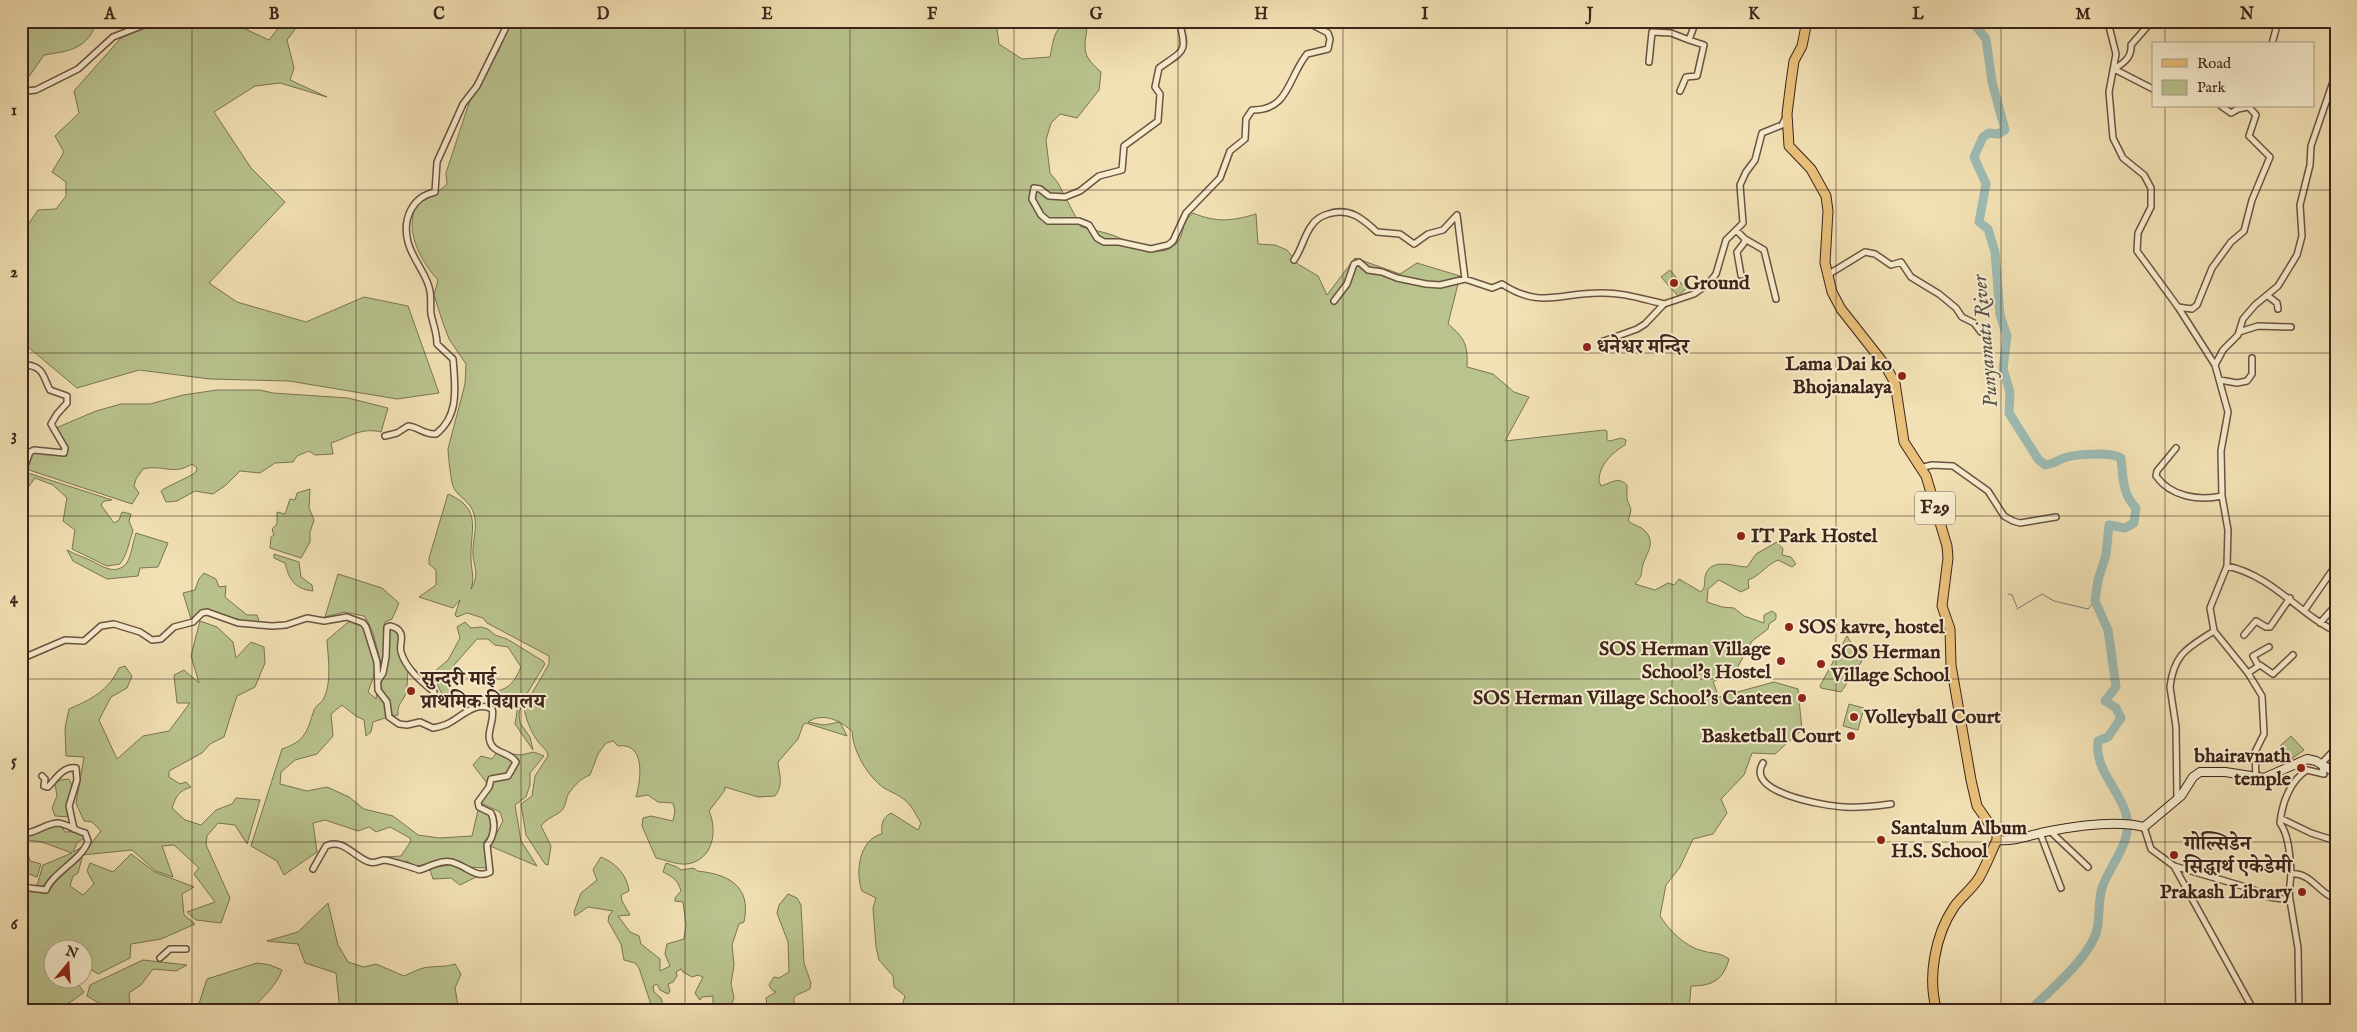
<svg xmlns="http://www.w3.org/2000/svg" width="2357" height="1032" font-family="'IM FELL English','Noto Serif Devanagari',serif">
<rect width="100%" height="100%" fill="#f2e1b4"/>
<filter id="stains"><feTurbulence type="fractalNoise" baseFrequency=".004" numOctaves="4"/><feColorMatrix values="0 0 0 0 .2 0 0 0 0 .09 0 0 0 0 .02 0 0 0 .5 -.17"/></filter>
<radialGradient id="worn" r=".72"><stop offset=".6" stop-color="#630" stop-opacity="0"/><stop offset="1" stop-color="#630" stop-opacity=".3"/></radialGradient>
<path fill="#b9c38e" stroke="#7a7455" d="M21 21H97C88 49 70 51 44 55L21 88Z
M159 21H228L269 40 284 21H301L287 40 294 68 290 80 327 97 280 83 255 86 214 112 251 168 285 202 209 283 237 302 306 322 364 297 408 306 439 393 397 399 289 381 210 379 139 370 77 388 28 347 21 352V235L38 210 56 209 66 196V182L52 172 64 152 55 136 79 113 74 91 121 38Z
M510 21H996L999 44 1022 59 1050 57C1055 31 1056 17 1087 29 1083 52 1084 57 1101 72L1099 90 1077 118 1060 114 1051 123 1046 140 1050 173 1058 183 1081 227C1092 230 1105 232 1115 236 1132 243 1160 262 1177 243 1186 232 1179 224 1193 213 1217 223 1232 221 1256 214L1258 244 1275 245 1287 250 1298 264 1318 276 1327 295 1355 258 1400 274 1417 263 1460 276 1448 324C1465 338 1468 345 1467 367L1493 374 1514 392 1529 397 1505 441 1604 430 1607 431V440L1610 441 1621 438 1626 440 1625 445C1612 453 1599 465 1599 481L1601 486C1611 483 1618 476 1627 485V499L1631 510 1628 521C1634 526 1641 526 1645 531 1656 542 1647 553 1643 564 1640 575 1644 574 1635 584L1655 590 1668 583 1674 585 1679 579 1701 592C1706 587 1704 583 1705 577 1709 556 1736 567 1747 567L1756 554 1777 542 1783 549 1782 555 1791 557 1796 564 1792 567 1778 560C1766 565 1760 576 1748 580L1749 588 1741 592 1719 580 1708 589 1707 602 1722 607 1734 608 1744 616 1764 623V615L1772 611 1776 614V619L1769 624 1768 629 1752 641 1736 670 1713 682 1719 697 1774 682 1798 689 1802 730 1775 754 1752 753 1744 775 1721 799 1727 813 1713 834 1693 839 1680 867 1666 885 1660 916C1669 930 1685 947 1703 951 1713 954 1719 952 1729 959 1723 980 1713 986 1691 986L1689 1011H900L905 996 894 987 893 976 879 960 876 947 873 908 876 898 862 891C855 873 859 839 882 834 881 825 882 818 891 813L918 830 921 823C916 815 912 806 905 800 899 795 891 792 884 788 867 776 853 751 852 731 839 720 823 712 808 722L824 725 840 722 847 736 806 723 803 725 798 739 778 762C779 775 784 784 775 796L758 797 725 787V790L709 811C718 831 713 860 687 864 678 865 665 860 656 858L642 826 643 818 651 816 673 821 675 811 673 803 658 802 648 795 636 797C641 780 646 742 618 746L613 741 606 743 598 754 590 775C581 778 574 786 569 793 565 799 567 807 560 812 553 817 546 819 541 826L551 846 548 865 545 864 526 835 521 804 532 796 535 776 548 756C547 748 541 747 537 740 531 732 525 717 524 707L549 664V656L487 623 483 618 467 613 457 617 455 615 460 600 453 608 419 597 436 585V570L429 564V558L448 494C483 509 470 529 471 558 471 570 475 578 471 589 479 576 475 569 473 556 472 541 478 529 474 514 470 500 457 497 453 486 451 481 448 454 448 449L465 384 466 364 449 339 443 323 434 295 438 280C416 256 399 219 426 192H438L447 184 446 173 469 103 499 50Z
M1670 270 1686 289 1678 296 1661 277Z
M217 390H260L273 393 348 398 388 408 381 432C361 427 350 437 331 443L333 454 315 455 309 451 297 456 293 462 275 463 260 473 240 471 226 485 213 494 195 491 177 501 166 502 161 491C163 488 190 477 196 472L197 468 192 464C173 476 163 464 143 469L136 479 134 486 139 493 132 504 26 469 31 454 34 451 66 456 67 449 56 428 96 411 121 404H150L183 395Z
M25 472 112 500 104 501 101 505 114 523 119 520 122 512 131 514 129 521 133 531C129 542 127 555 120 564L107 566 72 549 75 530 63 521 67 498 53 485 35 478 21 497V481Z
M310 489 309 508 314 520 310 532V542L301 558 270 548 271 537 274 535 272 529 277 524V512L285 514 290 499 295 500 297 493Z
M136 533 168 543 158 567 140 568 138 576 107 579 73 561 67 550C76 555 84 557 92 561 102 566 114 575 125 565 131 560 133 541 136 533Z
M274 554 299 562 301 577 312 585 313 591C294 589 289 579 285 563L274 558Z
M204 573 216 579 219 587 226 586 225 597 247 615H257L259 621 255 623 203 612 191 619 183 593 195 590 199 579Z
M338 574 382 588 399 603 392 619 385 622V641L382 666C376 649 375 630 364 616L344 612 325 617Z
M353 618 364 622 377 667 368 692 376 699 377 691 386 703 388 717 373 722 371 732 366 736 364 720 356 716 342 705 331 714 333 736 317 754 295 760 281 772 280 784 307 791 327 787 349 797 364 809 393 816 418 835 439 838 472 836 478 810 488 812 494 817V829L484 842 487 862 486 868 468 867 452 859 416 866 406 861 399 863 386 857 401 856 411 841 410 838 390 827 376 832 369 827 358 831 325 820 313 823 317 852 284 875 277 861 251 846 282 749C306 741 307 731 314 710 316 705 322 703 324 698 332 681 328 658 327 640Z
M200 621 217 627 233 642 236 658 251 642 264 647 265 663 255 687 237 696 224 737 210 744 202 753 169 771V777L180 784 186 782 191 787C179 791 176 796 172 808L185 820 201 825 216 810 232 804 236 798 260 800 247 844 235 825 218 823 207 836 206 845 230 898 221 923 196 920 187 912 215 902 194 874 199 868 174 845 162 846 173 877 156 871 132 850 82 855 101 831 92 822 84 821 76 803 84 757 66 756 65 728 69 709C92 699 108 691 119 668L125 666 132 676 127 688 111 697 99 720 117 759 143 736 169 731 190 703H177L174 675 184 670 199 683 191 656Z
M465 622 471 628 481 627 488 629 495 635 507 639 543 661 545 664 523 700 519 714 520 723 530 737 533 750 515 724C519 702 519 697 495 694L497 691C511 688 515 680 521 667L508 647 495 645 488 639H477L454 665 450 698H444L437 684 435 671 448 660 460 638 457 627Z
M390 626C403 632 398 641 403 652 404 656 407 660 409 664 407 673 408 683 406 692 404 702 397 702 398 715L392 716 381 691 382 677 388 657V632Z
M1847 636 1862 661 1841 692 1821 688 1820 686Z
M1849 704 1864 708 1858 730 1843 726Z
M2291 736 2304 750 2287 762 2280 746Z
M497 752 521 755 534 752 544 756 530 773V785L526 797 515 805 521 841 537 866 490 846 503 821 500 812 481 803 490 787 473 765 481 756 492 759Z
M69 779C74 787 71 791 69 799 67 805 70 811 71 817L55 816 52 808 57 796 55 784 60 780Z
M59 822 65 832 85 831 88 835 77 843 73 852 89 843 80 855 82 858 78 873 73 876 70 886 83 895 94 884 87 871 90 863 113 872 131 854 155 872 194 887 182 894 184 915 195 924 161 939 131 944 130 958 98 974 87 967 83 969 82 950H52V980H75L84 992C59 1012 52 1011 21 1011V888L36 889 43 865 72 853 42 842 21 839V834Z
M21 846 26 847 30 861 41 864 37 877 21 871Z
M601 857C616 863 627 875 629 891L621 895 622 901 630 915 618 916 630 932 639 936 641 944 660 959V971L670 966 665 954 667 944 684 939 686 925 683 902 675 901V898L681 891C678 880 673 877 663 872L666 863 677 867 681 870 694 868 697 871C727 874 752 885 744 922L739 924 732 945 734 965 731 984 734 998 729 1011H716L713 1004V996L702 997 700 1000 695 993 703 977 698 975 692 977 683 972 681 969 676 972 677 976 673 982 668 984 670 991 668 994 660 990 657 984 653 986 654 992 661 998 665 1011H653L639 968 635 963 624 960 621 944 608 921 609 915 613 911 588 907 575 916 574 912 581 893 597 880 593 870Z
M450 865C461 867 468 874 480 875L460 885 451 878 433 879 430 870 426 869Z
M788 894 797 898 801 905 804 963 811 983 810 989C797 996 788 994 798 1011H768L766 998 776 992 772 990 769 985 774 977 779 978 789 972 788 942 777 913 779 905Z
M328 903 338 945 348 962 364 967 376 964 404 976C413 972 422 967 431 967 440 966 446 967 455 964L461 974 455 988 459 1011H340L336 973 305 963 298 944 267 941 298 932Z
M143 960 187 965 176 971 153 969 141 985 129 993 130 1005 147 1008 148 1011H104V1006L87 996 90 985Z
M257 963 270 965 282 970C276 987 262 997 251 1011L197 1010 207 979Z"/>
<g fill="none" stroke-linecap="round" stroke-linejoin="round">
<path stroke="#767f78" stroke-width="1" d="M2008 594 2012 595 2017 607
M2017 609 2042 594 2054 601 2088 609 2095 601"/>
<path stroke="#9dbcb5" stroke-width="9" d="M1972 21 1986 39 1992 82 2005 130 1998 134 1989 133 1983 137 1974 157 1986 184 1979 222 1988 229 1995 252 2000 315 2007 336 2003 369 2010 392 2009 413 2038 459 2045 465C2055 464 2059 459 2067 457 2080 454 2110 452 2121 458 2123 476 2122 494 2136 508L2134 523 2125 528 2109 525 2106 555 2098 580 2095 601 2108 630 2116 687 2105 701 2116 708 2121 718 2108 737 2098 741C2094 770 2119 788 2126 814 2134 841 2110 864 2102 888 2098 901 2100 916 2097 930 2090 957 2049 992 2029 1011"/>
<defs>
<path id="street" d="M1179 21C1188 53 1184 50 1159 68L1155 87 1160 94 1158 121 1124 146 1122 170 1099 176 1080 191 1065 197 1049 196 1040 189 1034 188 1032 199 1041 215 1048 221H1079L1089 225 1097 238 1104 242H1119L1151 249 1168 245 1173 241 1186 213 1220 178 1230 151 1245 139 1246 119 1252 110C1289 111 1288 77 1307 54L1328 49 1330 39 1328 33 1305 21
M2106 21 2109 26 2116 54 2109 92 2113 138 2123 158 2144 175 2151 188V207L2138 233 2137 251 2178 307 2215 365 2228 412 2221 451 2222 496 2228 530 2227 566 2210 608 2214 631C2188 648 2174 653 2170 687L2176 727 2177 800
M2152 21 2131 45C2132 57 2124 63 2114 69L2153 89
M2272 44 2278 21
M1649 62 1652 32 1671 33 1689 40 1696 21
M1680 91 1686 77 1697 76 1704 45 1689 40
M21 96 27 91 36 90 78 69 113 37 154 21
M2221 106 2231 113 2238 109 2248 107
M1736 230 1745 239 1744 243 1737 252 1741 275
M1745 239 1764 250 1776 299
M1294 260C1302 249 1304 235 1312 225 1316 219 1321 216 1328 214 1349 207 1362 218 1377 232L1400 234 1414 244 1428 234 1443 230 1457 215 1465 279
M1829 274 1865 252 1875 254 1891 265 1901 262 1911 277 1939 294 1956 308 1962 317 1974 323 1981 332
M2268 296 2277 303 2278 309
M1334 301 1347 284 1354 264 1359 262 1368 270 1382 272 1397 278 1426 284 1440 285 1465 279 1492 288 1502 284C1540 309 1560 293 1599 293 1622 292 1642 299 1664 304
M2178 307 2192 309 2197 305 2212 268 2231 242 2244 231 2252 200 2270 157 2249 136 2256 115 2248 106
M2239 332 2258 326 2291 327
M1601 342 1637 329 1645 324 1664 304 1694 294 1708 284 1716 274 1726 240 1743 223 1740 185 1746 172 1755 160 1762 133 1782 125 1786 117
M2215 365 2223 350 2238 335 2243 319 2255 305 2278 286 2297 255 2302 236 2300 205 2310 165 2311 146 2336 73
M21 372 27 365C44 367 43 377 50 390L67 396V403L57 414 51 424 65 448 64 453 34 450 30 452 21 477
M2220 380 2237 383 2247 381 2252 374V358
M385 436 397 433 408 426C419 427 424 435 436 434 460 415 455 386 453 359L437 344C437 333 433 324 431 314 430 305 432 296 429 287 425 272 412 258 408 242 402 219 412 197 435 192L437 162 463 104 477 86 509 21
M2176 448 2157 471 2156 476C2171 497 2199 501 2222 496
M1920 468 1932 465 1953 466 1988 491 2004 516 2013 521 2020 523 2056 517
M2227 566C2261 573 2286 598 2312 617 2320 623 2328 627 2336 632
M21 584V595
M2304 611 2336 565
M2320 623 2336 605
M2214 631 2248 673 2262 696 2264 734 2255 752 2256 779
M2244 635 2256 621 2266 627H2270L2290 598
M21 662 23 658 65 640 84 641 101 626 114 624 140 632 152 640 161 639 174 627 193 622 202 613 207 612 238 623 272 626 286 625 307 618 324 621 347 617 363 623 366 627 377 662 378 690 387 702 389 717 399 724 407 725 420 722 433 728C438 727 444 726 449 723 461 717 476 700 492 709 496 721 483 735 493 747 500 754 510 753 516 762L508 776 491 779 489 787 478 802 479 807 491 813C496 823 494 837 487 845L490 872C478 879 468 868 457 864 444 857 430 867 419 870 415 868 388 860 384 860 378 861 375 864 369 862 354 857 343 838 326 846L313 869
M2258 665 2253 656 2269 647
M2248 673 2260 665 2273 674 2293 655
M379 679 383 673 386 657 387 627 390 626C394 627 398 628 400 632 404 637 399 645 401 652 406 669 421 681 434 692
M1763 763C1744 793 1826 806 1845 807 1861 808 1876 806 1891 804
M42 776 45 779 44 786 48 787C56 779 63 766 76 768L77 780 69 806 74 829
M2282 819 2311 833 2336 841
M2144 827 2151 849 2174 866 2249 888 2269 897 2290 900C2288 890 2291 882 2291 872 2290 857 2289 835 2280 823 2282 803 2290 781 2307 770L2324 774 2321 764 2336 748
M2050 831 2088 867
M21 833C34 835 44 824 57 823 66 823 76 831 85 833L88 841C83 859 51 874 46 890L21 887
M2040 833 2061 888
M2174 866 2254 1011
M2291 874C2311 872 2318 893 2336 899
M2290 900 2298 948 2299 1011
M160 958 170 949H186"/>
<path id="secondary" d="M1997 840C2016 842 2032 834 2050 831 2076 826 2118 820 2144 827L2181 796 2193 777 2200 772H2225L2264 778 2307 759 2316 761 2336 773"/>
<path id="primary" d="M1807 21 1802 46 1794 61 1791 82 1787 114 1789 146 1811 169 1826 196 1828 211 1825 263 1832 292 1841 309 1885 365 1895 383 1904 442 1926 476 1947 546 1948 558 1942 606 1950 629 1951 665 1971 780 1977 806 1997 835V840C1991 852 1986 866 1979 878 1972 889 1961 897 1954 907 1935 935 1927 979 1937 1011"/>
</defs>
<use href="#street" stroke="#6a5342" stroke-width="8"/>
<use href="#secondary" stroke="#3c241c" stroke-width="10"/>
<use href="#primary" stroke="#3c241c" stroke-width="11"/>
<use href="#street" stroke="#f7ecce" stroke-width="5"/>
<use href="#secondary" stroke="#f7ecce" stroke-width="8"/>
<use href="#primary" stroke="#e9c07a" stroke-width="9"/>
</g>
<path fill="none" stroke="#3c241c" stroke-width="1" stroke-opacity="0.55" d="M192 21V1011M356 21V1011M521 21V1011M685 21V1011M850 21V1011M1014 21V1011M1178 21V1011M1343 21V1011M1507 21V1011M1672 21V1011M1836 21V1011M2001 21V1011M2165 21V44M2165 106V1011M21 190H2336M21 353H2336M21 516H2336M21 679H2336M21 842H2336"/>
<g fill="#8f2418" stroke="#f7ecce" stroke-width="2">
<circle cx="1674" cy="283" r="5"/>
<circle cx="1587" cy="347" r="5"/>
<circle cx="1902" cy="376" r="5"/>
<circle cx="1741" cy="536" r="5"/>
<circle cx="1789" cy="627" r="5"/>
<circle cx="1781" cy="661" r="5"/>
<circle cx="1821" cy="664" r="5"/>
<circle cx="411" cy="691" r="5"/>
<circle cx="1802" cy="698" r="5"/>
<circle cx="1854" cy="717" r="5"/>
<circle cx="1851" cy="736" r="5"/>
<circle cx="2301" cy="768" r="5"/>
<circle cx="1881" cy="840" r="5"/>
<circle cx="2174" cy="855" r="5"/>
<circle cx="2302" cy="892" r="5"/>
</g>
<g text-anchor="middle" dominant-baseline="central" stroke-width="4" stroke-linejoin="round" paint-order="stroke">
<rect fill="#f7ecce" stroke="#746051" stroke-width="1" x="1915" y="491.5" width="40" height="33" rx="4"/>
<g font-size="19" font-weight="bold" fill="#3c241c">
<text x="1935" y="508">F29</text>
</g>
<g font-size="20" font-weight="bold" fill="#3c241c" stroke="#f7ecce" text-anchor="start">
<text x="1684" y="283">Ground</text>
<text x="1597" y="347">धनेश्वर मन्दिर</text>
<text x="1892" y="364" text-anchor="end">Lama Dai ko<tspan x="1892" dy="23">Bhojanalaya</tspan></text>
<text x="1751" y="536">IT Park Hostel</text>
<text x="1799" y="627">SOS kavre, hostel</text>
<text x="1771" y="649" text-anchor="end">SOS Herman Village<tspan x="1771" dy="23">School's Hostel</tspan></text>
<text x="1831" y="652">SOS Herman<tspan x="1831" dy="23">Village School</tspan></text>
<text x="421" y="679">सुन्दरी माई<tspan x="421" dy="23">प्राथमिक विद्यालय</tspan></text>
<text x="1792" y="698" text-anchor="end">SOS Herman Village School's Canteen</text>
<text x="1864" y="717">Volleyball Court</text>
<text x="1841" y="736" text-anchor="end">Basketball Court</text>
<text x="2291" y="756" text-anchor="end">bhairavnath<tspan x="2291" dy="23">temple</tspan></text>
<text x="1891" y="828">Santalum Album<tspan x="1891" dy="23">H.S. School</tspan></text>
<text x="2184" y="844">गोल्सिडेन<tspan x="2184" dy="23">सिद्धार्थ एकेडेमी</tspan></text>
<text x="2292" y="892" text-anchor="end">Prakash Library</text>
</g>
<g font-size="21" font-style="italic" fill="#59524a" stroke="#f7ecce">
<text transform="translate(1986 341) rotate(-95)">Punyamati River</text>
</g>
</g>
<rect width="2357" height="1032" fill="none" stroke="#f2e1b4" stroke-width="55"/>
<rect x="2152" y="42" width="162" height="65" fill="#f7ecce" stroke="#ac9c87"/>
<rect x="2162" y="59" width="25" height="8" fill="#e9c07a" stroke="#ac9c87"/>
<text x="2197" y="68" font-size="15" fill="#3c241c">Road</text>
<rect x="2162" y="80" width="25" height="15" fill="#b9c38e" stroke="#ac9c87"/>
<text x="2197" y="92" font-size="15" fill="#3c241c">Park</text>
<g transform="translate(68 964) rotate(18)"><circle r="24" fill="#f7ecce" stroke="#ac9c87"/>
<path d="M0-4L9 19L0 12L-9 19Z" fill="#8f2418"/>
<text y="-8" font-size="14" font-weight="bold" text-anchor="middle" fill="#3c241c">N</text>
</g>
<rect x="28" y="28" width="2302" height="976" fill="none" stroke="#3c241c" stroke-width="2"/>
<g font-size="16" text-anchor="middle" font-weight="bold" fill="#3c241c">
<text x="110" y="19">A</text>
<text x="274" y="19">B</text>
<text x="439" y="19">C</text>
<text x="603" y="19">D</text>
<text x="767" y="19">E</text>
<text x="932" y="19">F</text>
<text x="1096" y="19">G</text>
<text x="1261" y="19">H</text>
<text x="1425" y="19">I</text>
<text x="1590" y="19">J</text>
<text x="1754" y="19">K</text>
<text x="1918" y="19">L</text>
<text x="2083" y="19">M</text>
<text x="2247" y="19">N</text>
<text x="14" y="115">1</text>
<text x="14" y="277">2</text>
<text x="14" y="440">3</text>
<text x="14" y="603">4</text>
<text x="14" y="766">5</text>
<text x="14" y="929">6</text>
</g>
<rect width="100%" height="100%" filter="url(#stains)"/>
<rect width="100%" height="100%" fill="url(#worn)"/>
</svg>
